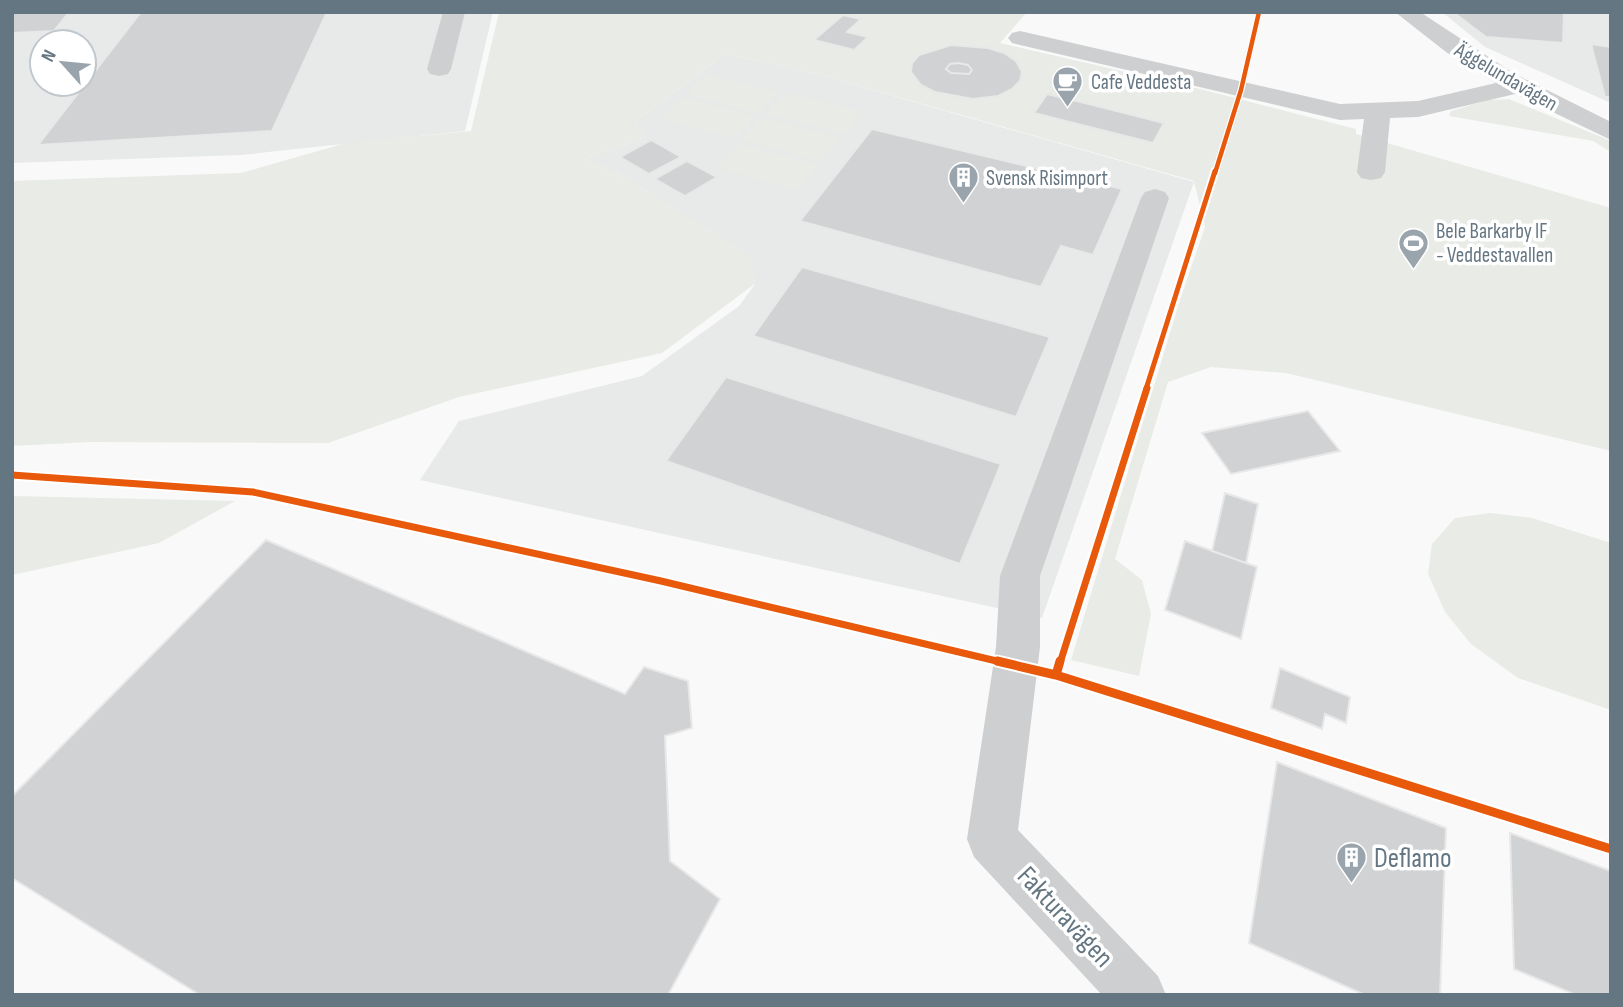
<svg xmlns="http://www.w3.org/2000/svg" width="1623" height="1007" font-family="'Sofia Sans Condensed',sans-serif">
<rect width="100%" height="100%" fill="#f9f9f9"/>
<path fill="#e8e9e9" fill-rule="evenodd" d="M12 12H493L465 131 241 155 12 163ZM42 42H84V84H42Z
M1442 12H1611V103L1485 47Z
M725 54 813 73 1194 182 1042 618 420 480 459 421 642 376 739 306 755 284 750 256 624 177 585 159 647 137 635 122Z"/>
<path fill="#e8ebe6" d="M499 12H1027L1000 43 1204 90 1356 129V134L1611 208V451L1286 373 1211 367 1168 382 1115 559 1142 580 1151 614 1139 676 1071 660 1179 303 1205 227 1194 181 813 73 725 54 635 122 647 137 585 159 624 177 751 256 756 283 662 353 459 397 328 443 90 442 12 446V181L241 173 346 143 471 131Z
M708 75 778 92 758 113 686 94Z
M788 93 862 112 843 133 767 114Z
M683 98 755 116 733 138 659 118Z
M1509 99 1611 141V152L1593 141 1449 116 1451 111 1488 100Z
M763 118 840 138 820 161 741 140Z
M739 144 818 165 797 190 717 168Z
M12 496 235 501 159 543 12 575Z
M1490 513 1532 518 1611 543V710L1518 678 1471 644 1445 612 1428 574 1432 544 1455 518Z"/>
<path fill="#d0d2d3" stroke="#e8e8e8" stroke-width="2" d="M12 12H69L54 31 12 33Z
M141 12H327L272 131 38 145Z
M1453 12H1560L1564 14 1563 43 1486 37Z
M843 15 861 19 847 32 868 37 854 50 814 40Z
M1591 44 1611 47V97H1605Z
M951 45 988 48 1004 53 1016 61 1022 72 1020 81 1012 89 998 96 973 99 935 92 921 85 911 72 912 63 919 55Z
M958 63 968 65 972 70 969 74 951 73 946 69 950 64Z
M1047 94 1089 104 1164 123 1153 143 1034 113Z
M872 129 1122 189 1093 255 1061 246 1041 287 800 221Z
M651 140 681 157 649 174 620 157Z
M687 161 717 177 685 196 655 179Z
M802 267 1050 337 1016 417 753 336Z
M726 377 1001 464 960 564 666 461Z
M1308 411 1340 451 1231 474 1202 433Z
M1225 493 1258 504 1246 563 1212 551Z
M266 540 625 694 644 667 688 681 692 728 665 736 670 861 720 899 668 995H200L12 878V796Z
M1185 541 1257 567 1241 639 1165 610Z
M1280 668 1350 697 1346 723 1325 714 1322 729 1271 708Z
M1277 762 1446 828 1440 995H1365L1249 943Z
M1510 833 1611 871V995H1576L1514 969Z"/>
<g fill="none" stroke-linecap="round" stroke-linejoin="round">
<path fill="#cecfd0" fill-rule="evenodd" d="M443 12H465L451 69 448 74 439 76 430 74 427 69Z
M1395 12H1420L1513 73 1611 122V140L1515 94 1418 117 1390 118 1385 172 1381 178 1371 180 1361 178 1357 172 1364 119 1340 120 1020 45 1012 43 1008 38 1012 33 1020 31 1340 104 1418 101 1496 83 1446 52Z
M1155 189 1165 192 1169 198 1040 576V647L1018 830 1158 976 1166 995H1102L974 857 967 839 996 647 1000 576 1141 198 1145 192Z"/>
<defs>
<path id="cycleway-far3" d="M1215 173 1241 90 1259 12"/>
<path id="cycleway-far2" d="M1146 389 1215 171"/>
<path id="cycleway-far1" d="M12 475 253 492 661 581 1005 663
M1060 663 1147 388"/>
<path id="cycleway" d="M997 661 1056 675 1611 849
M1056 675 1060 661"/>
</defs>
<use href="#cycleway-far3" stroke="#fff" stroke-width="7"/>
<use href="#cycleway-far2" stroke="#fff" stroke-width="9"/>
<use href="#cycleway-far1" stroke="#fff" stroke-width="11"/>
<use href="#cycleway" stroke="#fff" stroke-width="13"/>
<use href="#cycleway-far3" stroke="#e8590c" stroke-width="4.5"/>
<use href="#cycleway-far2" stroke="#e8590c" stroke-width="5"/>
<use href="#cycleway-far1" stroke="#e8590c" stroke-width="7"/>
<use href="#cycleway" stroke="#e8590c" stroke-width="9"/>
</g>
<defs>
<symbol id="cafe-pin" viewBox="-11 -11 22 30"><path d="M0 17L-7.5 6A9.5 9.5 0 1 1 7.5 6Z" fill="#99a4ac" stroke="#fff"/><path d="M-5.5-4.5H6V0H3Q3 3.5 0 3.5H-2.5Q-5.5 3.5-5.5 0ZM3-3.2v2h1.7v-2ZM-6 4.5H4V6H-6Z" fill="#fff"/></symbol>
<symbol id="building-pin" viewBox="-11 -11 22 30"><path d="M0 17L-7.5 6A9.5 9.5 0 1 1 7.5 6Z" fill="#99a4ac" stroke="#fff"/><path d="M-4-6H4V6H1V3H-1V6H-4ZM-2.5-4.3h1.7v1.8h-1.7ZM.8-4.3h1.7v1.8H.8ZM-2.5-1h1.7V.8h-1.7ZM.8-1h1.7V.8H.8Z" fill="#fff"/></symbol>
<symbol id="stadium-pin" viewBox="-11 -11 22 30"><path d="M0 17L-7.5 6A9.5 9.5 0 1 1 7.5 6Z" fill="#99a4ac" stroke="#fff"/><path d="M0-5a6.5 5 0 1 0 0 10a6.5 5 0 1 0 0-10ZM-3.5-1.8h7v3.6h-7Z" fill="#fff"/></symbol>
</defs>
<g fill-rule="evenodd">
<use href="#cafe-pin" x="1050" y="64" width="35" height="47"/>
<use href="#building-pin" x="946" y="160" width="35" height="47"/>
<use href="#stadium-pin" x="1396" y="226" width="35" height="47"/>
<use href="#building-pin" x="1334" y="840" width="35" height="47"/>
</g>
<g text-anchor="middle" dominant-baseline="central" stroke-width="7" stroke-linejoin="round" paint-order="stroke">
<g font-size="21" fill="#657683" stroke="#fff">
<text transform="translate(1506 77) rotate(30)">Äggelundavägen</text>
</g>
<g font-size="21" fill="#657683" stroke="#fff" text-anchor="start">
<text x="1091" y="82">Cafe Veddesta</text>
<text x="986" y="178">Svensk Risimport</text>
<text x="1436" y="231">Bele Barkarby IF<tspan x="1436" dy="24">- Veddestavallen</tspan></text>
</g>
<g font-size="28" fill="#657683" stroke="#fff" text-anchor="start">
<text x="1374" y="858">Deflamo</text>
</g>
<g font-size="28" fill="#657683" stroke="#fff">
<text transform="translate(1065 917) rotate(47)">Fakturavägen</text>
</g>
</g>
<rect width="1623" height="1007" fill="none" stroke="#657683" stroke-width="28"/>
<g transform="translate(63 63) rotate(297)"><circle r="33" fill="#ffffff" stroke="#c1c8cd" stroke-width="2"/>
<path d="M0-5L12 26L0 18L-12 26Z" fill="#99a4ac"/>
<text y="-10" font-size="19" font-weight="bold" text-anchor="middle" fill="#657683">N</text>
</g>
</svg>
